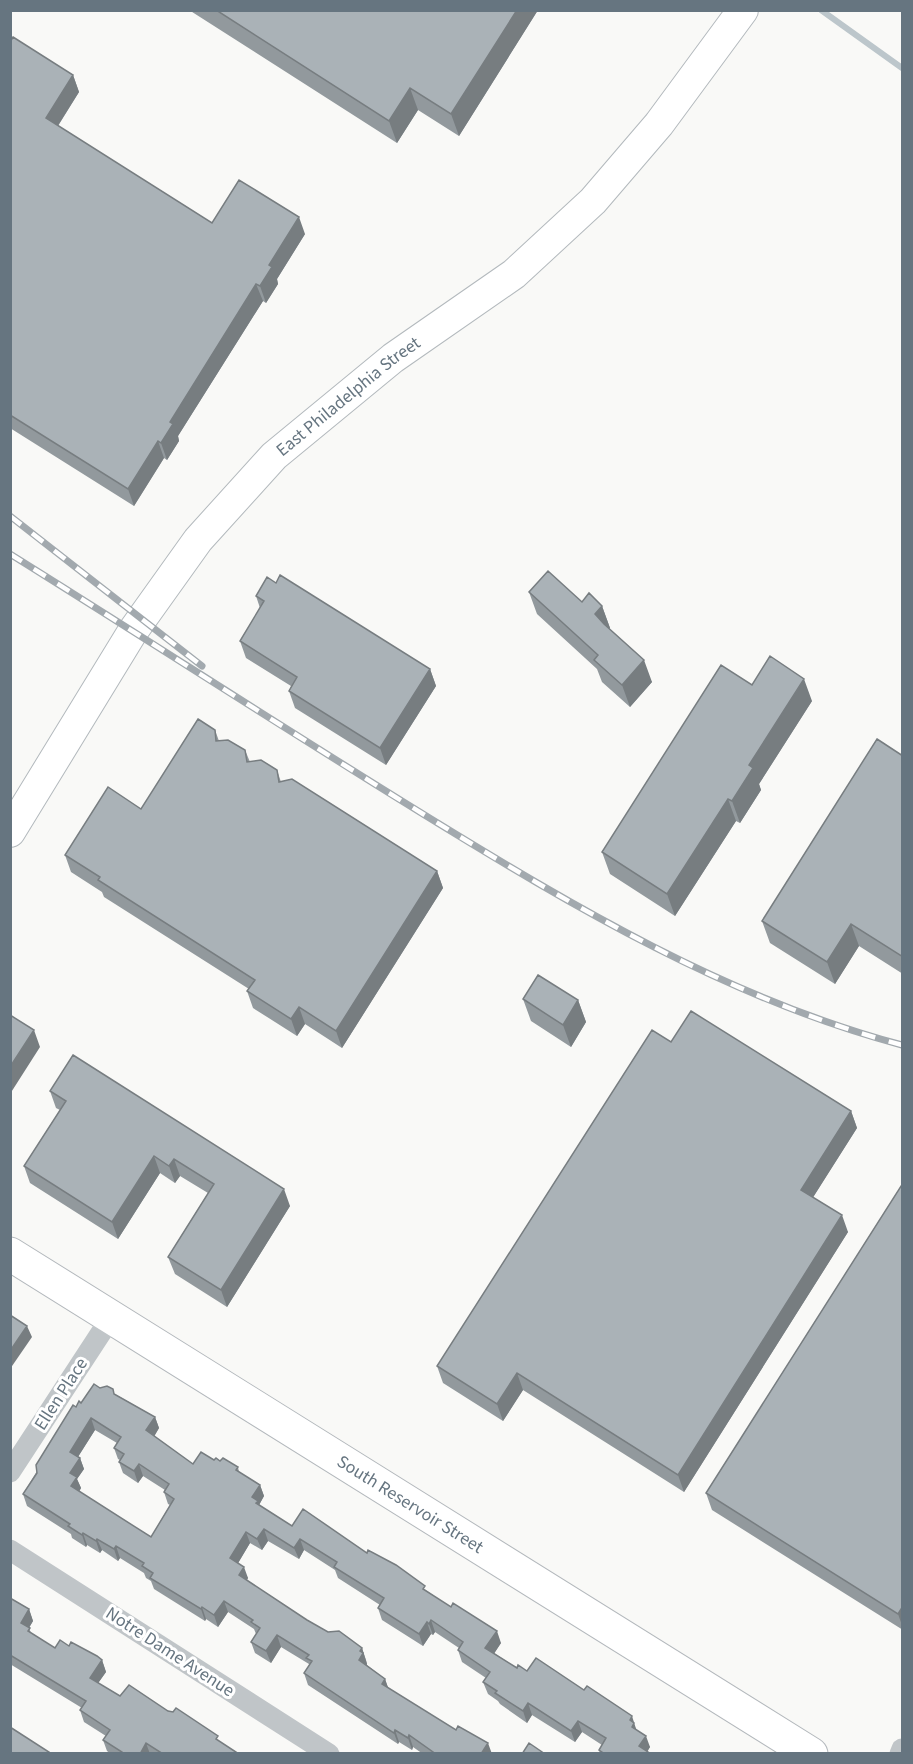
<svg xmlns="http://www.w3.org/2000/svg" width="913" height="1764" font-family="'Source Sans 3',sans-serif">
<rect width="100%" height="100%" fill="#f9f9f7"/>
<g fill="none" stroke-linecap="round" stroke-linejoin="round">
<path stroke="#bcc6cb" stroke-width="6" d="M821 10 902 68"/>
<defs>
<g id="secondary">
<path id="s1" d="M10 832 133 631 198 540 274 456 393 358 514 274 593 201 659 124 743 10"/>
</g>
<g id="primary">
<path id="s2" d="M10 1254 811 1754"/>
</g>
</defs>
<use href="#secondary" stroke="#b3b9bd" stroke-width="32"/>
<use href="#primary" stroke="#b4b9bd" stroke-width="35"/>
<path stroke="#c0c5c8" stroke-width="21" d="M10 1472 112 1316
M10 1550 329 1754
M900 1754 902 1749"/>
<use href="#secondary" stroke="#fff" stroke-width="30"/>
<use href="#primary" stroke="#fff" stroke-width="33"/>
<defs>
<path id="rail" d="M10 516 202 666
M10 554C148 640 285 729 423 814 574 907 729 999 902 1045"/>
</defs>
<use href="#rail" stroke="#a2a9ae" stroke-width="7"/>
<use href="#rail" stroke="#fff" stroke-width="4.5" stroke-dasharray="14" stroke-linecap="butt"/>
</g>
<path fill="#92999d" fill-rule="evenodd" d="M189 10H538L459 136 418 110 397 143Z
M10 42 73 75 79 92 58 126 212 223 305 234 277 279 278 284 266 303 263 301 178 436 179 441 167 460 164 458 134 506 10 428Z
M276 583 430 669 436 686 386 765 295 708 289 691 291 686 246 658 240 641 260 608 256 596Z
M529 592 602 606 610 628 609 629 652 682 630 707 602 682 597 669 537 614Z
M752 685 812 701 759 784 761 790 740 823 736 821 675 916 610 874 602 852Z
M215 730 219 741 245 750 250 762 277 770 281 782 437 871 443 888 342 1048 305 1024 297 1036 253 1008 247 991 249 989 104 897 102 892 71 872 65 855 141 809Z
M903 756V974L859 946 835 984 770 943 762 921Z
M523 999 578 1000 586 1022 571 1047 531 1021Z
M671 1042 851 1111 857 1128 813 1197 848 1232 684 1492 523 1390 503 1421 443 1383 437 1366Z
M50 1091 290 1206 227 1307 175 1274 168 1257 208 1193 180 1176 175 1183 160 1173 118 1239 30 1183 24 1166 60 1110 56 1108Z
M903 1183V1630L712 1510 706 1493Z
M100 1388 115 1394 155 1417 159 1428 154 1436 193 1464 214 1460 220 1461 238 1467 239 1472 260 1485 264 1496 259 1505 292 1526 367 1553 427 1591 501 1643 494 1653 517 1668 527 1671 636 1728V1730L650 1747 647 1751 651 1754H600L599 1750 602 1745 582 1732 575 1742 532 1715 527 1723 500 1704 498 1701 488 1694 483 1682 486 1678 462 1662 458 1650 459 1648 435 1632 433 1635 431 1634 423 1646 382 1620 378 1608 380 1605 338 1578 335 1570 304 1550 299 1559 268 1541 262 1550 250 1543 238 1563 248 1578 247 1580 307 1620 328 1632 362 1648 366 1660 367 1664V1665L385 1679 388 1688 492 1754H423L413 1747 412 1750 399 1742 398 1744 308 1685 304 1673 309 1666V1664L281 1647 271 1663 255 1653 251 1642 256 1634 254 1629 228 1612 218 1627 206 1619 205 1621 154 1589 151 1581 146 1578 144 1573 120 1558 118 1561 102 1550 100 1553 87 1545 86 1547 72 1538 71 1534 27 1506 23 1494 76 1407ZM95 1430 117 1443 114 1448 118 1459 120 1460 119 1462 123 1473 138 1483 143 1476 165 1490 164 1492 168 1504 170 1505 151 1537 79 1492 81 1488 77 1479 84 1469 80 1458 78 1457Z
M10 1598 29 1609 33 1621 29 1628 31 1633 55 1648 69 1646 102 1660 106 1672 98 1683 120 1696 168 1711 239 1754H111L107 1751 103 1740 106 1736 84 1722 80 1710 82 1708 10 1664Z"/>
<path fill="#777d80" d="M517 10H538L459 136 451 114Z
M73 75 79 92 52 135 46 118Z
M410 88 418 110 397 143 389 121Z
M299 217 305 234 277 279 278 284 266 303 260 286 269 265Z
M256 284 263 301 178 436 179 441 167 460 161 443 170 422Z
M158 441 164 458 134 506 128 489Z
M602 606 610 628 603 635 595 614Z
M644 660 652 682 630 707 622 685Z
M430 669 436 686 386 765 380 748Z
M804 679 812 701 759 784 761 790 740 823 732 801 749 765Z
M728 799 736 821 675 916 667 894Z
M437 871 443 888 342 1048 336 1031Z
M851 924 859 946 835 984 827 962Z
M578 1000 586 1022 571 1047 563 1025Z
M299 1007 305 1024 297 1036 291 1019Z
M34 1030 40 1047 10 1094V1067Z
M851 1111 857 1128 807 1207 801 1190Z
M154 1156 160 1173 118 1239 112 1222Z
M174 1159 180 1176 175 1183 169 1166Z
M284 1189 290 1206 227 1307 221 1290Z
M842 1215 848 1232 684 1492 678 1475Z
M27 1326 32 1337 10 1369V1351Z
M517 1373 523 1390 503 1421 497 1404Z
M155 1417 159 1428 151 1442 146 1430Z
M91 1418 95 1430 74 1463 70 1452Z
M80 1458 84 1469 77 1479 81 1488 75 1498 71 1486 70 1473Z
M139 1464 143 1476 138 1483 134 1471Z
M260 1485 264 1496 259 1505 262 1512 252 1497Z
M264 1529 268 1541 262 1550 257 1539Z
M246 1532 250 1543 234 1570 230 1558Z
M83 1533 87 1545 86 1547 82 1535Z
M97 1539 102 1550 100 1553 96 1541Z
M300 1539 304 1550 299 1559 294 1548Z
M116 1546 120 1558 118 1561 114 1549Z
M244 1567 248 1578 243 1586 239 1575Z
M224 1601 228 1612 218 1627 214 1615Z
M903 1606V1628L898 1614Z
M202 1607 206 1619 205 1621 201 1609Z
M29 1609 33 1621 25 1634 21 1623Z
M431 1620 435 1632 433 1635 429 1624Z
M427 1622 431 1634 423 1646 419 1634Z
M497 1631 501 1643 490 1660 485 1648Z
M277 1635 281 1647 271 1663 266 1651Z
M362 1648 367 1664 363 1671 359 1660 360 1651Z
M102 1660 106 1672 94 1689 90 1678Z
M385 1679 389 1690 382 1684Z
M528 1703 532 1715 527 1723 523 1711Z
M632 1716 638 1735 636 1738 630 1720Z
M578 1721 582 1732 575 1742 571 1731Z
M395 1730 399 1742 398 1744 394 1733Z
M409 1735 413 1747 412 1750 408 1738Z
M646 1736 650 1747 646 1754 639 1746Z
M146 1743 150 1754H140Z
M488 1743 492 1754H481Z"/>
<path fill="#aab2b7" stroke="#777d80" stroke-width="1.5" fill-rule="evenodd" d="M216 10H517L451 114 410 88 389 121Z
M13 37 73 75 46 118 212 223 239 180 299 217 269 265 272 267 260 286 256 284 170 422 173 424 161 443 158 441 128 489 10 415V42Z
M548 571 582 602 589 593 602 606 595 614 604 624 644 660 622 685 594 660 598 655 529 592Z
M280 575 430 669 380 748 289 691 297 677 240 641 264 601 256 596 267 577 276 583Z
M770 656 804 679 749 765 753 768 732 801 728 799 667 894 602 852 721 665 752 685Z
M198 719 215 730 216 741 228 740 245 750 247 762 261 760 277 770 279 782 292 779 437 871 336 1031 299 1007 291 1019 247 991 255 980 98 880 100 877 65 855 108 787 141 809Z
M877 739 903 756V957L851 924 827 962 762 921Z
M538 975 578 1000 563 1025 523 999Z
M691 1011 851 1111 801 1190 842 1215 678 1475 517 1373 497 1404 437 1366 652 1030 671 1042Z
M10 1015 34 1030 10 1067Z
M73 1055 284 1189 221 1290 168 1257 214 1184 174 1159 169 1166 154 1156 112 1222 24 1166 66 1101 50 1091Z
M903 1183V1606L898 1614 706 1493Z
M10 1315 27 1326 10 1351Z
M94 1384 100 1388 107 1386 113 1389 114 1394 155 1417 146 1430 193 1464 201 1452 214 1460 216 1458 220 1461 223 1458 238 1467 236 1470 260 1485 252 1497 258 1501 256 1503 292 1526 303 1509 367 1553 368 1550 396 1565 425 1586 423 1589 451 1607 453 1603 497 1631 485 1648 517 1668 518 1665 527 1671 536 1658 584 1690 587 1686 632 1716 630 1720 634 1723 632 1727 646 1736 639 1746 651 1754H605L599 1750 606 1738 578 1721 571 1731 528 1703 523 1711 495 1693 497 1691 483 1682 490 1672 458 1650 463 1642 431 1620 429 1624 427 1622 419 1634 378 1608 384 1598 334 1567 337 1562 300 1539 294 1548 264 1529 257 1539 246 1532 230 1558 244 1567 239 1575 307 1620 328 1632 339 1631 362 1648 360 1651 363 1653 359 1660 385 1679 382 1684 456 1730 458 1726 488 1743 481 1754H436L409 1735 408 1738 395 1730 394 1733 304 1673 312 1661 306 1658 309 1655 277 1635 266 1651 251 1642 260 1628 251 1622 253 1620 224 1601 214 1615 202 1607 201 1609 150 1578 153 1573 142 1566 144 1563 116 1546 114 1549 97 1539 96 1541 83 1533 82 1535 68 1526 70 1524 23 1494 37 1473 36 1465 73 1405 76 1407 79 1401 81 1403ZM91 1418 121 1437 114 1448 124 1454 119 1462 134 1471 139 1464 169 1484 164 1492 174 1499 151 1537 71 1486 77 1477 70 1473 80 1458 70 1452Z
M10 1598 29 1609 21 1623 30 1628 28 1631 55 1648 60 1640 69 1646 71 1642 97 1656 102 1660 90 1678 120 1696 129 1685 168 1711 173 1712 176 1708 218 1736 216 1739 239 1754H163L146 1743 140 1754H121L122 1752 103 1740 110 1730 80 1710 86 1701 10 1655Z
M10 1727 52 1754H10Z
M529 1743 545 1754H522Z"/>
<g text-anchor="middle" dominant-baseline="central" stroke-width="6" stroke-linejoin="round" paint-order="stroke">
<g font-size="18" fill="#667580" stroke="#fff">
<text stroke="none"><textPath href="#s1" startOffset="556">East Philadelphia Street</textPath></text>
<text transform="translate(61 1394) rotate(-57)">Ellen Place</text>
<text stroke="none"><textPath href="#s2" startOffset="472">South Reservoir Street</textPath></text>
<text transform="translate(170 1652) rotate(33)">Notre Dame Avenue</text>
</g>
</g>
<rect width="913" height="1764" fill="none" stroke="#667580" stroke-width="24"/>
</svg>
